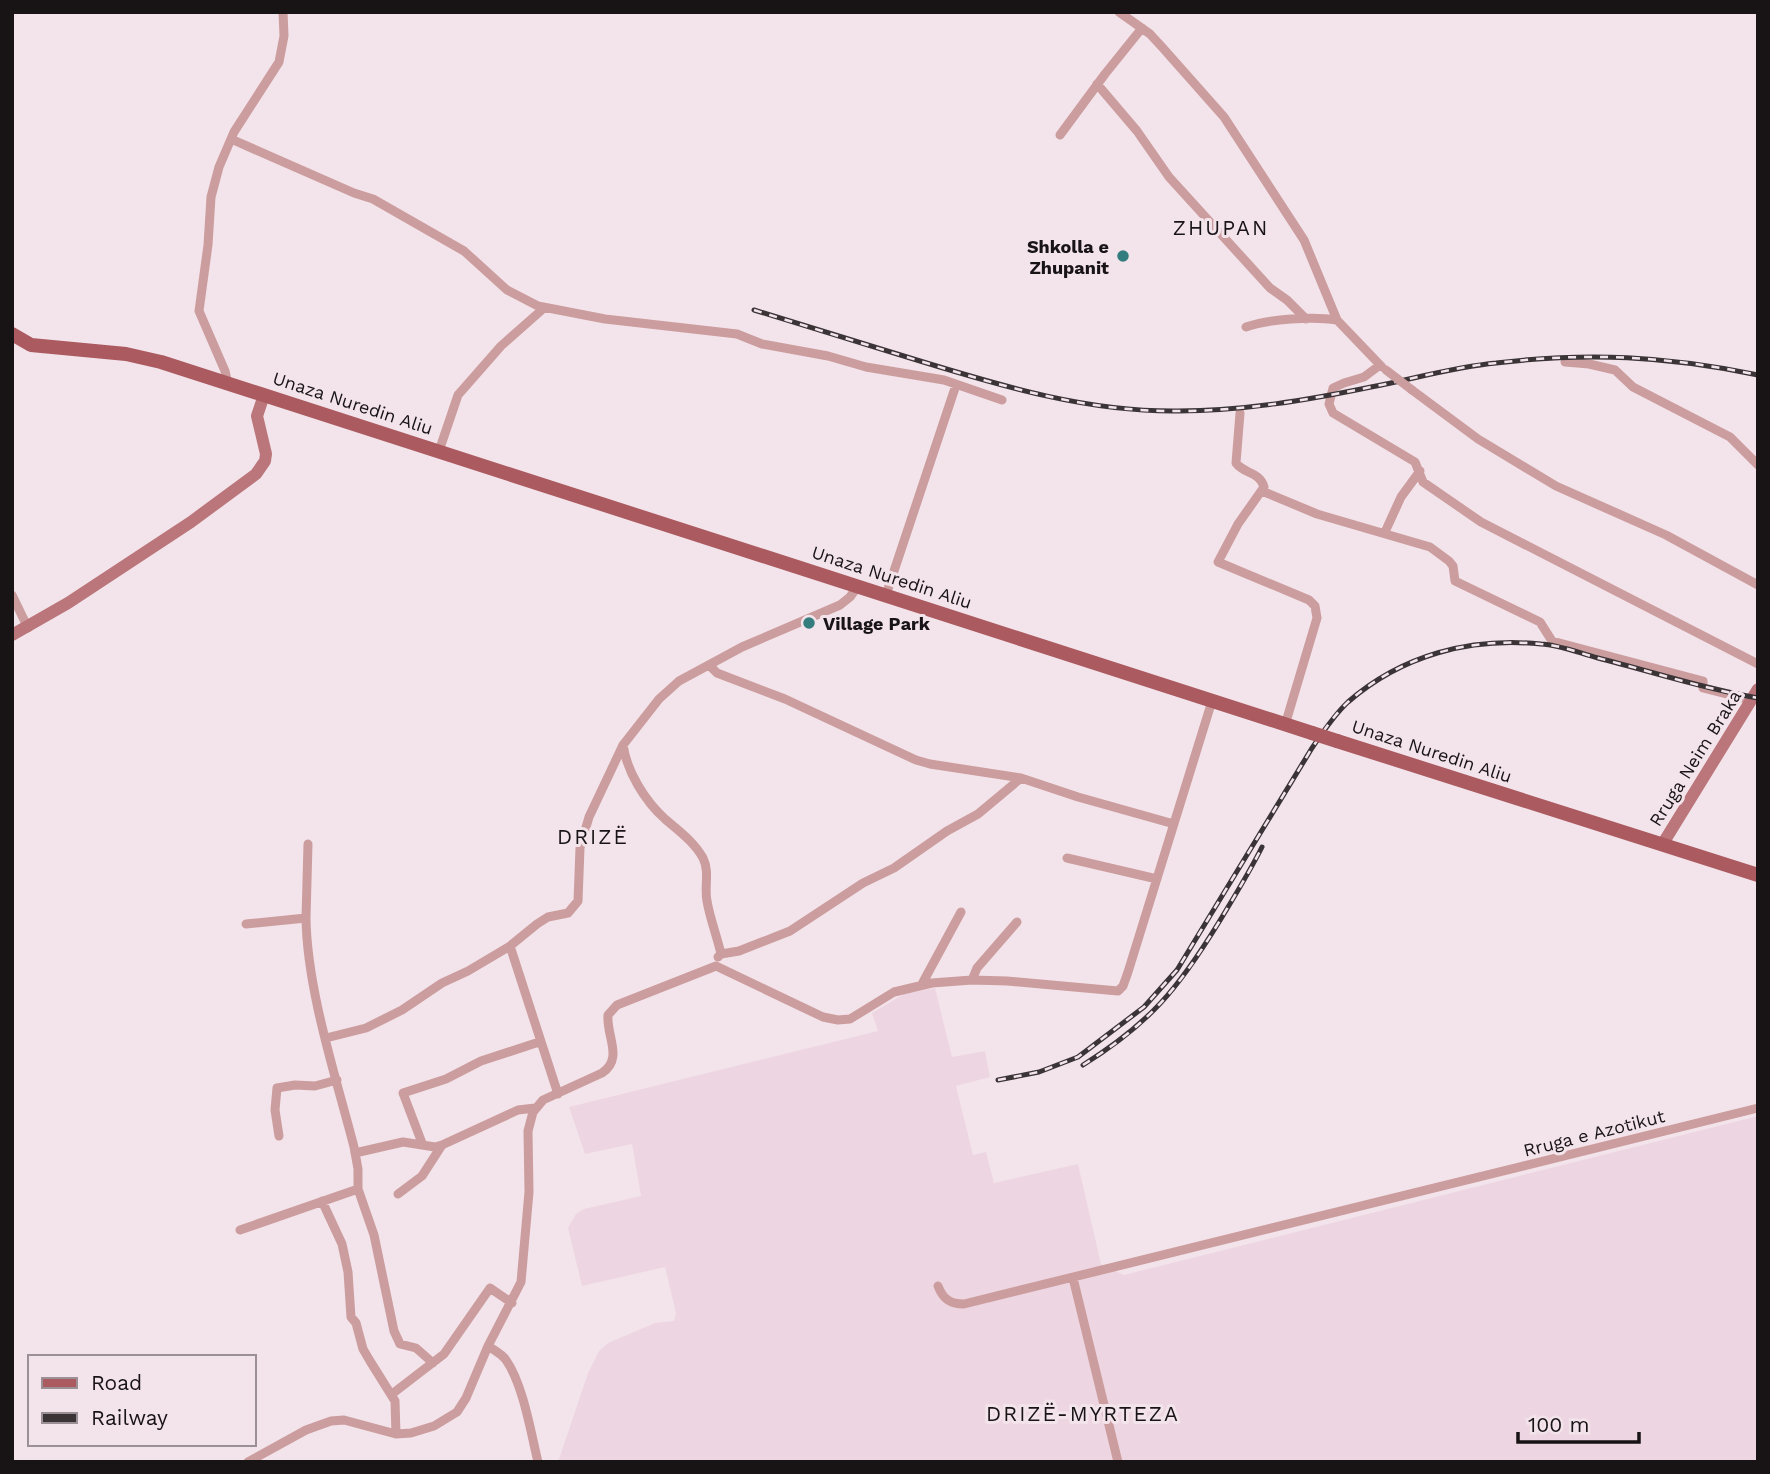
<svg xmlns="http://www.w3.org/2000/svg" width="1770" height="1474" font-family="'Work Sans',sans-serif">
<rect width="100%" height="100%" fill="#f3e4eb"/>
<path fill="#edd6e1" d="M935 988 952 1057 985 1051 990 1077 956 1086 973 1155 986 1152 994 1183 1078 1164 1101 1264 1124 1275 1758 1116V1462H558L588 1373 599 1351 608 1343 655 1323 674 1321 676 1313 665 1267 582 1286 568 1228 576 1214 584 1209 641 1196 632 1144 585 1154 569 1107 878 1031 872 1013 904 994Z"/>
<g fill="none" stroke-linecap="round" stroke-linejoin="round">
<path stroke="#cc9d9e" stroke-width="9" d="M1119 12 1150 34 1162 47 1224 117 1304 240 1337 320 1382 367
M1097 84 1137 131 1169 177 1270 288 1287 300 1306 319
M1060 135 1105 74 1142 28
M231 139 354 193 373 199 464 251 507 290 538 306 605 319 737 334 762 344 828 356 866 367 944 380 1002 400
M1246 327C1269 319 1312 316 1337 320
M1565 362 1589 364 1615 370 1633 387 1730 437 1758 465
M1380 365 1364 377 1344 383 1333 388 1329 404 1333 413 1415 462 1423 482 1481 522 1758 664
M228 384 225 371 199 311 208 245 211 197 219 167 234 132 279 62 284 36 283 12
M1412 390 1478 439 1556 486 1666 535 1758 585
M1240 413 1236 463C1244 474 1260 472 1264 487L1238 524 1218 562 1309 600 1315 606 1317 618 1285 725
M439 451 458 395 501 346 544 308
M1262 491 1317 514 1430 547 1449 561 1453 566 1455 581 1540 622 1552 641 1703 681V688L1750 700
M1385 532 1401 497 1420 471
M12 595 28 628
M886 595 956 385
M709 665 717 673 785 699 916 760 930 764 1021 778 1078 797 1174 824
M623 745C627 772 645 801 665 819 679 831 694 842 703 858 710 872 704 887 707 901 710 919 717 936 721 954L718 957
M1067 858 1157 879
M306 918 308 844
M246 924 306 918C307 990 336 1077 354 1147L358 1169V1189L374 1235 394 1331 400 1344 416 1348 433 1363
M510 946 558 1094
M721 954 739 951 790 931 863 883 894 868 947 831 978 814 1021 778
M972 980 977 968 1017 922
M922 984 961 912
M326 1038 366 1028 402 1010 442 983 468 971 510 946 537 924 548 917 568 913 578 901 580 848 589 817 623 745 659 699 679 681 742 647 840 605 850 597 858 586
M279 1136 275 1110 277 1088 295 1085 315 1086 337 1080
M422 1143 403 1093 446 1079 481 1061 539 1042
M355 1153 403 1142 435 1147 442 1145 518 1110 535 1108
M398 1194 422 1176 442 1145
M322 1201 342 1244 348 1272 351 1317 356 1323 363 1349 370 1361 395 1401 396 1434
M240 1230 358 1189
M1073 1278 1118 1462
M938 1286C943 1299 950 1304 964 1304L1758 1108
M488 1346C494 1350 502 1354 506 1360 523 1384 531 1433 538 1462
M392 1394 444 1354 490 1288 512 1303
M248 1462 306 1430 331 1421 344 1420 396 1434 411 1433 434 1426 457 1412 466 1398 488 1346 521 1282 529 1192 528 1131 533 1112 543 1100 602 1073C624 1058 606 1036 608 1015L617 1005 716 966 823 1017 838 1020 850 1019 894 992 932 983 972 980 1007 981 1118 991 1123 986 1128 972 1212 701"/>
<path stroke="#ba767a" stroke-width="12" d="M12 635 68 603 191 522 256 474 265 461 266 454 257 416 264 395
M1662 845 1758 689"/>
<path stroke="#ab5a60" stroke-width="14" d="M12 334 31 345 126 354 161 362 1312 733
M1337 741 1758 875"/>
<defs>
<path id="rail" d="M754 310C809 327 864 344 920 361 1005 387 1088 412 1178 411 1243 411 1308 400 1371 387 1413 379 1454 367 1496 363 1588 352 1667 356 1758 375
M1083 1065C1150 1023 1178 989 1219 922 1234 897 1249 873 1262 847
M998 1080 1039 1072 1078 1057 1144 1007 1177 970 1312 748C1323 732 1334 715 1348 702 1402 655 1470 637 1541 644 1560 645 1579 653 1598 658 1650 671 1704 689 1758 698"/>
</defs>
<use href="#rail" stroke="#3b3437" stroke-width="5"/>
<use href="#rail" stroke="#f3e4eb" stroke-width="2.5" stroke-dasharray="8" stroke-linecap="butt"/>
<path stroke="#cc9d9e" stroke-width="9" d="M1386 370 1412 390"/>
<path stroke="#ab5a60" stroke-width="14" d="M1312 733 1337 741"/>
</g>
<g fill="#347d7e" stroke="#f3e4eb" stroke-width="2.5">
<circle cx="1123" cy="256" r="7"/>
<circle cx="809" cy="623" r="7"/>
</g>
<g text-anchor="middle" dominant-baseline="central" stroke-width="6" stroke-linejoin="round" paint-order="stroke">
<g font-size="18" font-weight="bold" fill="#181315" stroke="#f3e4eb" text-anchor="end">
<text x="1109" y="246">Shkolla e<tspan x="1109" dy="21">Zhupanit</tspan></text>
<text x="823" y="623" text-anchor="start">Village Park</text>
</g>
<g font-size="18" fill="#181315" stroke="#f3e4eb">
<text transform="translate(353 403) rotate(18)">Unaza Nuredin Aliu</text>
<text transform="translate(892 577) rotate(18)">Unaza Nuredin Aliu</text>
<text transform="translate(1432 751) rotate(18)">Unaza Nuredin Aliu</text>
<text transform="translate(1695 758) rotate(-58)">Rruga Neim Braka</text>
<text transform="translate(1594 1133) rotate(-14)">Rruga e Azotikut</text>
</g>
<g font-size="21" letter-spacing="2" fill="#181315" stroke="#f3e4eb">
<text x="1221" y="227">ZHUPAN</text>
<text x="593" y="836">DRIZË</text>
<text x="1083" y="1413">DRIZË-MYRTEZA</text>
</g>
</g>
<rect width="1770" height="1474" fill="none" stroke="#181315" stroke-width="28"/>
<rect x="28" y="1355" width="228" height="91" fill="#f3e4eb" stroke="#9b9095" stroke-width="2"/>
<rect x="42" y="1378" width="35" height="10" fill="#ab5a60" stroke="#9b9095" stroke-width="2"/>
<text x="91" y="1390" font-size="21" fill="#181315">Road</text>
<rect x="42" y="1413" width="35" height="10" fill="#3b3437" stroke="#9b9095" stroke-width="2"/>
<text x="91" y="1425" font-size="21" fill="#181315">Railway</text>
<path d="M1518 1432v10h121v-10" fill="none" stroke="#181315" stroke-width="3.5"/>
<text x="1528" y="1432" font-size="21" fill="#181315" stroke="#f3e4eb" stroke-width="5" paint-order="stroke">100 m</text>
</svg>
